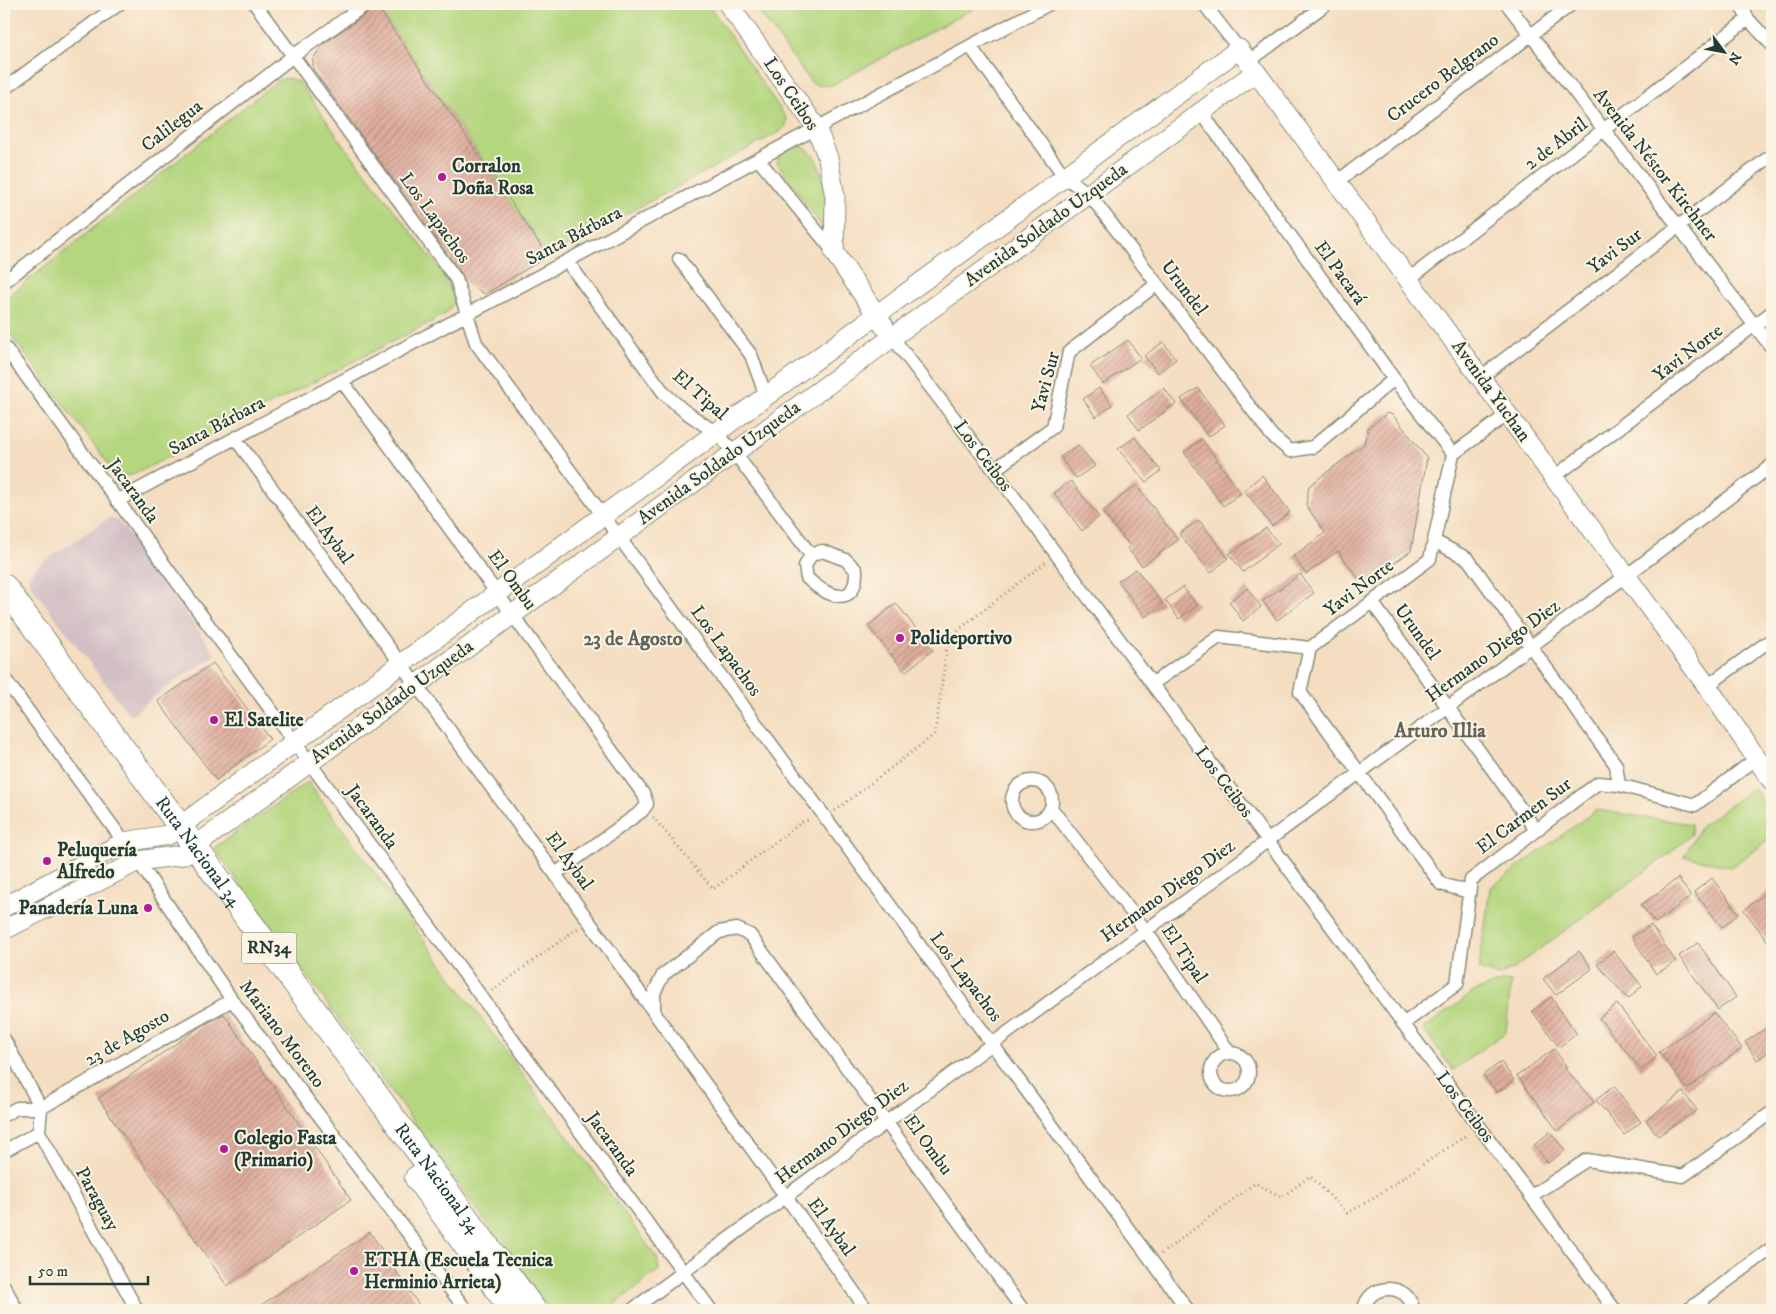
<svg xmlns="http://www.w3.org/2000/svg" width="1776" height="1314" font-family="'IM FELL DW Pica',serif">
<defs>
<pattern id="building-hatch" width="6" height="6" patternUnits="userSpaceOnUse" patternTransform="scale(1.25)"><rect width="6" height="6" fill="#e0ad9e"/><path d="M-1 1l2-2M0 6l6-6M5 7l2-2" fill="none" stroke="#b58e82"/></pattern>
</defs>
<rect width="100%" height="100%" fill="#fcf5e5"/>
<filter id="ink" filterUnits="userSpaceOnUse"><feTurbulence type="fractalNoise" baseFrequency=".02" numOctaves="2"/><feDisplacementMap in="SourceGraphic" scale="10" xChannelSelector="R" yChannelSelector="G"/><feConvolveMatrix kernelMatrix="1 2 1 2 8 2 1 2 1" color-interpolation-filters="sRGB"/></filter>
<filter id="wash" filterUnits="userSpaceOnUse"><feTurbulence type="fractalNoise" baseFrequency=".0096" numOctaves="4" result="noise"/><feDisplacementMap in="SourceGraphic" scale="20" xChannelSelector="R" yChannelSelector="G"/><feGaussianBlur stdDeviation="1.12" result="paint"/><feColorMatrix in="noise" values="0 0 0 0 0 0 0 0 0 0 0 0 0 0 0 0 0 1.4 0 .05"/><feComposite in="paint" operator="in"/></filter>
<g filter="url(#wash)">
<rect width="100%" height="100%" fill="#f4ddc0"/>
<path fill="#d2bec5" d="M110 517 120 522 216 655 168 686 130 716 33 588 28 577 36 567Z"/>
<path fill="#b4d67e" stroke="#6a8a59" d="M380 4H708L787 119 786 126 781 131 548 256 377 6Z
M753 4H982L832 85 821 86 811 82Z
M289 78 300 83 340 140 439 268 452 293 454 303 444 315 135 474 125 476 116 474 4 326V300L278 80Z
M801 146C828 156 827 212 829 237L777 162 781 153Z
M308 782 657 1258 659 1270 607 1310H550L214 848Z
M1753 788 1772 813V838L1731 867 1684 856 1701 826Z
M1596 810 1691 824V835L1670 853 1513 969 1499 976 1479 969 1490 888Z
M1503 981 1511 982 1506 1032 1453 1070 1423 1029 1475 991Z"/>
<g id="blocks">
<path fill="url(#building-hatch)" d="M377 6 548 256 485 294 469 284 313 69V59L322 45Z
M1128 340 1141 358 1103 384 1090 366Z
M1163 342 1176 359 1158 373 1144 356Z
M1099 388 1112 405 1096 417 1083 399Z
M1164 388 1176 404 1139 430 1128 414Z
M1198 388 1225 425 1208 437 1181 399Z
M1387 413 1393 415 1427 458 1411 551 1368 582 1360 581 1338 551 1306 574 1293 556 1325 533 1306 505 1309 486 1364 444 1368 428Z
M1135 437 1161 471 1146 482 1118 449Z
M1202 439 1241 493 1223 506 1184 452Z
M1078 445 1095 466 1076 478 1060 457Z
M1262 475 1290 512 1272 526 1244 490Z
M1071 481 1099 517 1082 531 1054 493Z
M1136 485 1178 540 1142 566 1127 548 1130 546 1102 512Z
M1199 520 1228 558 1211 573 1179 534Z
M1266 528 1279 544 1243 572 1229 554Z
M1136 569 1163 604 1145 617 1118 581Z
M1300 574 1314 593 1277 620 1263 601Z
M1183 587 1197 605 1179 619 1165 600Z
M1247 588 1261 607 1243 621 1229 602Z
M896 603 933 650 905 672 868 626Z
M213 663 270 739 216 780 158 701Z
M1678 878 1691 896 1655 923 1641 905Z
M1712 878 1739 914 1722 927 1694 892Z
M1772 888V947L1744 910Z
M1651 925 1676 962 1656 974 1632 937Z
M1698 943 1736 997 1718 1010 1679 956Z
M1579 951 1592 969 1556 995 1543 979Z
M1613 951 1642 986 1628 999 1597 964Z
M1551 997 1577 1034 1559 1047 1532 1011Z
M1617 1004 1657 1056 1641 1070 1599 1018Z
M1714 1013 1742 1048 1687 1089 1659 1052Z
M224 1014 351 1200 227 1286 98 1098 197 1029Z
M1772 1024V1049L1757 1060 1745 1042Z
M1554 1049 1567 1067 1565 1069 1594 1102 1558 1131 1517 1076Z
M1501 1062 1514 1080 1497 1093 1483 1075Z
M1614 1086 1641 1122 1624 1135 1596 1100Z
M1683 1092 1697 1110 1658 1136 1646 1120Z
M1550 1132 1565 1150 1548 1163 1534 1145Z
M370 1232 422 1310H254Z"/>
</g>
</g>
<g filter="url(#ink)">
<use href="#blocks" fill-opacity="0" stroke="#8a8d7a" stroke-width="1"/>
<g fill="none" stroke-linecap="round" stroke-linejoin="round">
<defs>
<path id="street" d="M255 4 456 279 476 343 1188 1310
M1204 4 1239 49
M1507 4 1772 348
M1740 4 1748 19 1772 45
M970 46 1065 177 1089 194 1272 436 1290 451 1313 447 1394 379
M1248 62 1326 4
M4 89 119 4
M1201 112 1394 379 1453 454
M758 159 834 252
M1338 181 1572 4
M679 259 751 355 766 396
M567 261 664 393 683 410 716 433 734 452 811 555 805 566 807 578C826 596 857 610 856 570L846 560 822 551 811 555
M1409 279 1748 19
M4 282 293 56 366 4
M892 337 994 470 1615 1310
M4 346 711 1310
M1481 377 1772 155
M342 381 644 795 647 804 642 811 555 874
M235 438 555 874 867 1310
M994 470 1053 427 1069 352 1157 284
M1554 477 1772 312
M117 501 1049 4
M1434 541 1468 559 1616 765 1619 785
M1372 602 1536 830
M1310 648 1300 692 1441 884 1469 892
M4 678 138 861 232 1000 466 1310
M1152 684 1219 637 1310 648 1430 559 1453 454 1508 414
M1707 686 1772 639
M1012 801a20 20 0 1 1 40 0a20 20 0 1 1-40 0Z
M1051 808 1146 931 1229 1052
M654 1012V993L663 975 719 932 737 929 750 935 1023 1310
M1403 1024 1457 984 1471 880 1598 783 1619 785 1695 805 1756 759
M4 1039 41 1108
M1211 1072a19 19 0 1 1 38 0a19 19 0 1 1-38 0Z
M4 1115 17 1108H41L232 1000
M39 1132 137 1310
M4 1151 39 1132 41 1108
M1531 1196 1587 1160 1683 1176 1772 1112
M4 1286 17 1310
M632 1310 1626 576 1772 465
M1364 1310C1367 1282 1410 1282 1413 1310
M1688 1310 1772 1248"/>
<path id="secondary" d="M728 4 816 127 828 158 835 197 834 252 884 326
M4 907 124 842 168 835 1239 49 1707 686 1772 781
M4 930 138 861 183 855 1256 72"/>
<g id="highway">
<path id="s1" d="M4 586 534 1310"/>
<path d="M417 1178 512 1310"/>
</g>
</defs>
<use href="#street" stroke="#8a8d7a" stroke-width="15"/>
<use href="#secondary" stroke="#8a8d7a" stroke-width="21"/>
<use href="#highway" stroke="#8a8d7a" stroke-width="26"/>
<path stroke="#8a8d7a" stroke-width="3" stroke-dasharray="1 4" stroke-linecap="butt" d="M835 811 935 734 948 638 1046 562
M653 817 713 889 802 822 811 819
M492 991 578 928
M1161 1254 1255 1183 1282 1197 1310 1176 1347 1213 1372 1199 1468 1134"/>
<use href="#street" stroke="#fff" stroke-width="12"/>
<use href="#secondary" stroke="#fff" stroke-width="19"/>
<use href="#highway" stroke="#fff" stroke-width="24"/>
</g>
</g>
<g fill="#b5179e" stroke="#fcf5e5" stroke-width="2">
<circle cx="442" cy="177" r="5"/>
<circle cx="900" cy="638" r="5"/>
<circle cx="214" cy="720" r="5"/>
<circle cx="47" cy="861" r="5"/>
<circle cx="148" cy="908" r="5"/>
<circle cx="224" cy="1149" r="5"/>
<circle cx="354" cy="1271" r="5"/>
</g>
<g text-anchor="middle" dominant-baseline="central" stroke-width="4" stroke-linejoin="round" paint-order="stroke">
<rect fill="#fcf5e5" stroke="#617469" stroke-width="1" x="241.5" y="932.5" width="55" height="31" rx="4"/>
<g font-size="18" font-weight="bold" fill="#1f3d34">
<text x="269" y="948">RN34</text>
</g>
<g font-size="19" fill="#1f3d34" stroke="#fcf5e5">
<text transform="translate(1443 78) rotate(-37)">Crucero Belgrano</text>
<text transform="translate(791 94) rotate(56)">Los Ceibos</text>
<text transform="translate(172 126) rotate(-38)">Calilegua</text>
<text transform="translate(1556 144) rotate(-37)">2 de Abril</text>
<text transform="translate(1655 165) rotate(52)">Avenida Néstor Kirchner</text>
<text transform="translate(435 218) rotate(54)">Los Lapachos</text>
<text transform="translate(1046 225) rotate(-36)">Avenida Soldado Uzqueda</text>
<text transform="translate(574 236) rotate(-28)">Santa Bárbara</text>
<text transform="translate(1615 251) rotate(-37)">Yavi Sur</text>
<text transform="translate(1340 273) rotate(54)">El Pacará</text>
<text transform="translate(1184 288) rotate(53)">Urundel</text>
<text transform="translate(1688 353) rotate(-37)">Yavi Norte</text>
<text transform="translate(1046 382) rotate(-75)">Yavi Sur</text>
<text transform="translate(1491 391) rotate(54)">Avenida Yuchan</text>
<text transform="translate(700 395) rotate(41)">El Tipal</text>
<text transform="translate(217 426) rotate(-28)">Santa Bárbara</text>
<text transform="translate(983 456) rotate(53)">Los Ceibos</text>
<text transform="translate(719 463) rotate(-36)">Avenida Soldado Uzqueda</text>
<text transform="translate(133 491) rotate(54)">Jacaranda</text>
<text transform="translate(329 535) rotate(54)">El Aybal</text>
<text transform="translate(512 580) rotate(54)">El Ombu</text>
<text transform="translate(1359 588) rotate(-37)">Yavi Norte</text>
<text transform="translate(1417 632) rotate(54)">Urundel</text>
<text transform="translate(726 651) rotate(54)">Los Lapachos</text>
<text transform="translate(1493 651) rotate(-36)">Hermano Diego Diez</text>
<text transform="translate(392 702) rotate(-36)">Avenida Soldado Uzqueda</text>
<text transform="translate(1224 782) rotate(53)">Los Ceibos</text>
<text transform="translate(1524 816) rotate(-37)">El Carmen Sur</text>
<text transform="translate(372 817) rotate(54)">Jacaranda</text>
<text stroke="none"><textPath href="#s1" startOffset="329">Ruta Nacional 34</textPath></text>
<text transform="translate(569 861) rotate(54)">El Aybal</text>
<text transform="translate(1168 891) rotate(-36)">Hermano Diego Diez</text>
<text transform="translate(1184 954) rotate(56)">El Tipal</text>
<text transform="translate(966 977) rotate(53)">Los Lapachos</text>
<text transform="translate(282 1034) rotate(53)">Mariano Moreno</text>
<text transform="translate(127 1038) rotate(-30)">23 de Agosto</text>
<text transform="translate(1465 1107) rotate(53)">Los Ceibos</text>
<text transform="translate(842 1132) rotate(-37)">Hermano Diego Diez</text>
<text transform="translate(612 1144) rotate(54)">Jacaranda</text>
<text transform="translate(928 1145) rotate(54)">El Ombu</text>
<text stroke="none"><textPath href="#s1" startOffset="734">Ruta Nacional 34</textPath></text>
<text transform="translate(97 1199) rotate(61)">Paraguay</text>
<text transform="translate(831 1227) rotate(54)">El Aybal</text>
</g>
<g font-size="19" font-weight="bold" fill="#1f3d34" stroke="#fcf5e5" text-anchor="start">
<text x="452" y="166">Corralon<tspan x="452" dy="22">Doña Rosa</tspan></text>
<text x="910" y="638">Polideportivo</text>
<text x="224" y="720">El Satelite</text>
<text x="57" y="850">Peluquería<tspan x="57" dy="22">Alfredo</tspan></text>
<text x="138" y="908" text-anchor="end">Panadería Luna</text>
<text x="234" y="1138">Colegio Fasta<tspan x="234" dy="22">(Primario)</tspan></text>
<text x="364" y="1260">ETHA (Escuela Tecnica<tspan x="364" dy="22">Herminio Arrieta)</tspan></text>
</g>
<g font-size="20" font-weight="bold" fill="#636459" stroke="#fcf5e5">
<text x="633" y="639">23 de Agosto</text>
<text x="1440" y="731">Arturo Illia</text>
</g>
</g>
<rect width="1776" height="1314" fill="none" stroke="#fcf5e5" stroke-width="20"/>
<g transform="translate(1724 52) rotate(122)" stroke="#fcf5e5" stroke-width="4" paint-order="stroke">
<path d="M0-4L9 19L0 12L-9 19Z" fill="#1f3d34"/>
<text y="-8" font-size="14" font-weight="bold" text-anchor="middle" fill="#1f3d34">N</text>
</g>
<path d="M30 1276v8h118v-8" fill="none" stroke="#1f3d34" stroke-width="2.5"/>
<text x="38" y="1276" font-size="15" fill="#1f3d34" stroke="#fcf5e5" stroke-width="4" paint-order="stroke">50 m</text>
</svg>
